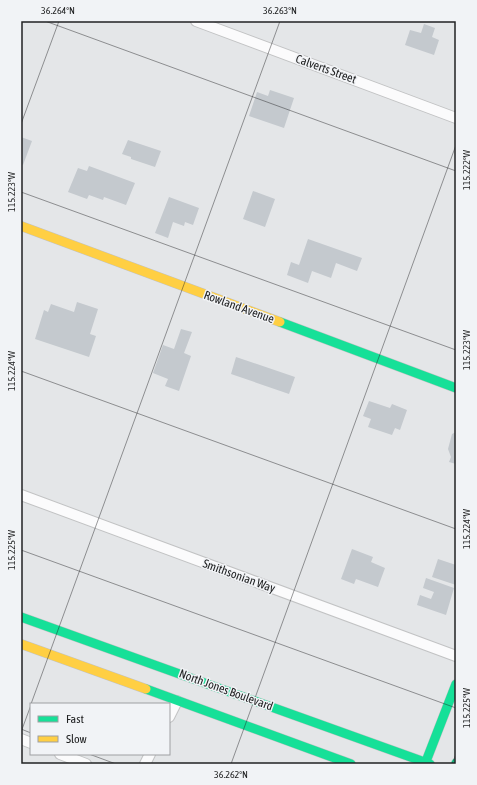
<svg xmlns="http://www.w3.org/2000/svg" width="477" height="785" font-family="'Asap Condensed',sans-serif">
<rect width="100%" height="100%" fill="#e4e6e8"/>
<path fill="#c4c9ce" d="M424 24 435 28 432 37 439 40 434 55 405 45 410 30 421 33Z
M270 90 294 98 284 128 249 116 257 92 268 96Z
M21 137 32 141 23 165 21 164Z
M128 140 161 151 155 167 131 159V157L122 154Z
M89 166 135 183 126 205 104 197 103 200 89 195 87 199 68 192 78 168 87 171Z
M253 191 275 199 265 227 243 219Z
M169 197 199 208 193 225 185 222 184 226 173 222 168 238 155 233Z
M308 239 362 258 357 271 336 263 331 278 312 271 308 283 287 275 291 262 299 265Z
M77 302 98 309 90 334 96 336 89 357 35 339 44 310 48 312 51 304 74 312Z
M181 329 192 332 184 353 191 356 179 391 165 386 168 379 153 373 163 345 174 349Z
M236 357 295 377 289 394 231 374Z
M369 401 390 408 392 404 407 410 400 430 395 428 392 435 368 427 371 419 363 416Z
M456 432V464L449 462 451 457 448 449 452 434Z
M352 549 373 557 371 562 385 568 378 587 356 579 354 584 341 579Z
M438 559 456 565V585L432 577Z
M426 578 454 588 446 615 417 605 420 595 431 599 434 592 423 588Z"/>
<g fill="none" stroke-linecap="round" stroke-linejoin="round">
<defs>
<path id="street" d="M196 21 456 118
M21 495 456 656
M169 717 177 701
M21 739 31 743
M60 754 86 764
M145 764 150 754"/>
<path id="fast" d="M280 322 456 388
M21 617 430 764
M146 689 351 764
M456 763V764
M425 764 456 684"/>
<path id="slow" d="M21 226 280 322
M21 644 146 689"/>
</defs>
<use href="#street" stroke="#c2c3c4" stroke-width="12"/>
<use href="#fast" stroke="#c2c3c4" stroke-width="10"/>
<use href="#slow" stroke="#c2c3c4" stroke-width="10"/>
<use href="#street" stroke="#fbfbfc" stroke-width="10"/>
<use href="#fast" stroke="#16e098" stroke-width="9"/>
<use href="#slow" stroke="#ffcf43" stroke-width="9"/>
</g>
<path fill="none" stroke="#212223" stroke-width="1" stroke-opacity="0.45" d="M45 21 456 171M21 124 59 21M21 192 456 350M21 371 456 529M21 550 456 708M31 704 280 21M21 729 31 733M21 732 31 705M89 754 116 764M231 764 456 145M452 764 456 754"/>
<g text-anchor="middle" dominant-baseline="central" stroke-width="3" stroke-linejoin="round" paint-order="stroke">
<g font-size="12" fill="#212223" stroke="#f1f3f6">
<text transform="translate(326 69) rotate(20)">Calverts Street</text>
<text transform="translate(239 307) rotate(20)">Rowland Avenue</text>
<text transform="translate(239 576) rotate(20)">Smithsonian Way</text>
<text transform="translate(226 690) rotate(20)">North Jones Boulevard</text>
</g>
</g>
<rect width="477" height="785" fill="none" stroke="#f1f3f6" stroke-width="44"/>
<rect x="30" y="703" width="140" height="52" fill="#f1f3f6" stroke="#9e9fa2"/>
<rect x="38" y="716" width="20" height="6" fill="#16e098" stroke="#9e9fa2"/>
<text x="66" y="723" font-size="12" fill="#212223">Fast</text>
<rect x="38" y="736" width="20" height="6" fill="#ffcf43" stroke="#9e9fa2"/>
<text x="66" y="743" font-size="12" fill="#212223">Slow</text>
<rect x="22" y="22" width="433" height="741" fill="none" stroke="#212223" stroke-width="1.5"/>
<g font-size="10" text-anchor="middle" fill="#212223">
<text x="58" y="14">36.264°N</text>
<text x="280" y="14">36.263°N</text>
<text transform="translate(466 170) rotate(-90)" y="4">115.222°W</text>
<text transform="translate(11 192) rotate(-90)" y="4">115.223°W</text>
<text transform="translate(466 350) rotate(-90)" y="4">115.223°W</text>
<text transform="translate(11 371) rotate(-90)" y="4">115.224°W</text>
<text transform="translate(466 529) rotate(-90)" y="4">115.224°W</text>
<text transform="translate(11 550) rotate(-90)" y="4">115.225°W</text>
<text transform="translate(466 708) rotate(-90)" y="4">115.225°W</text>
<text x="231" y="778">36.262°N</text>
</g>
</svg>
